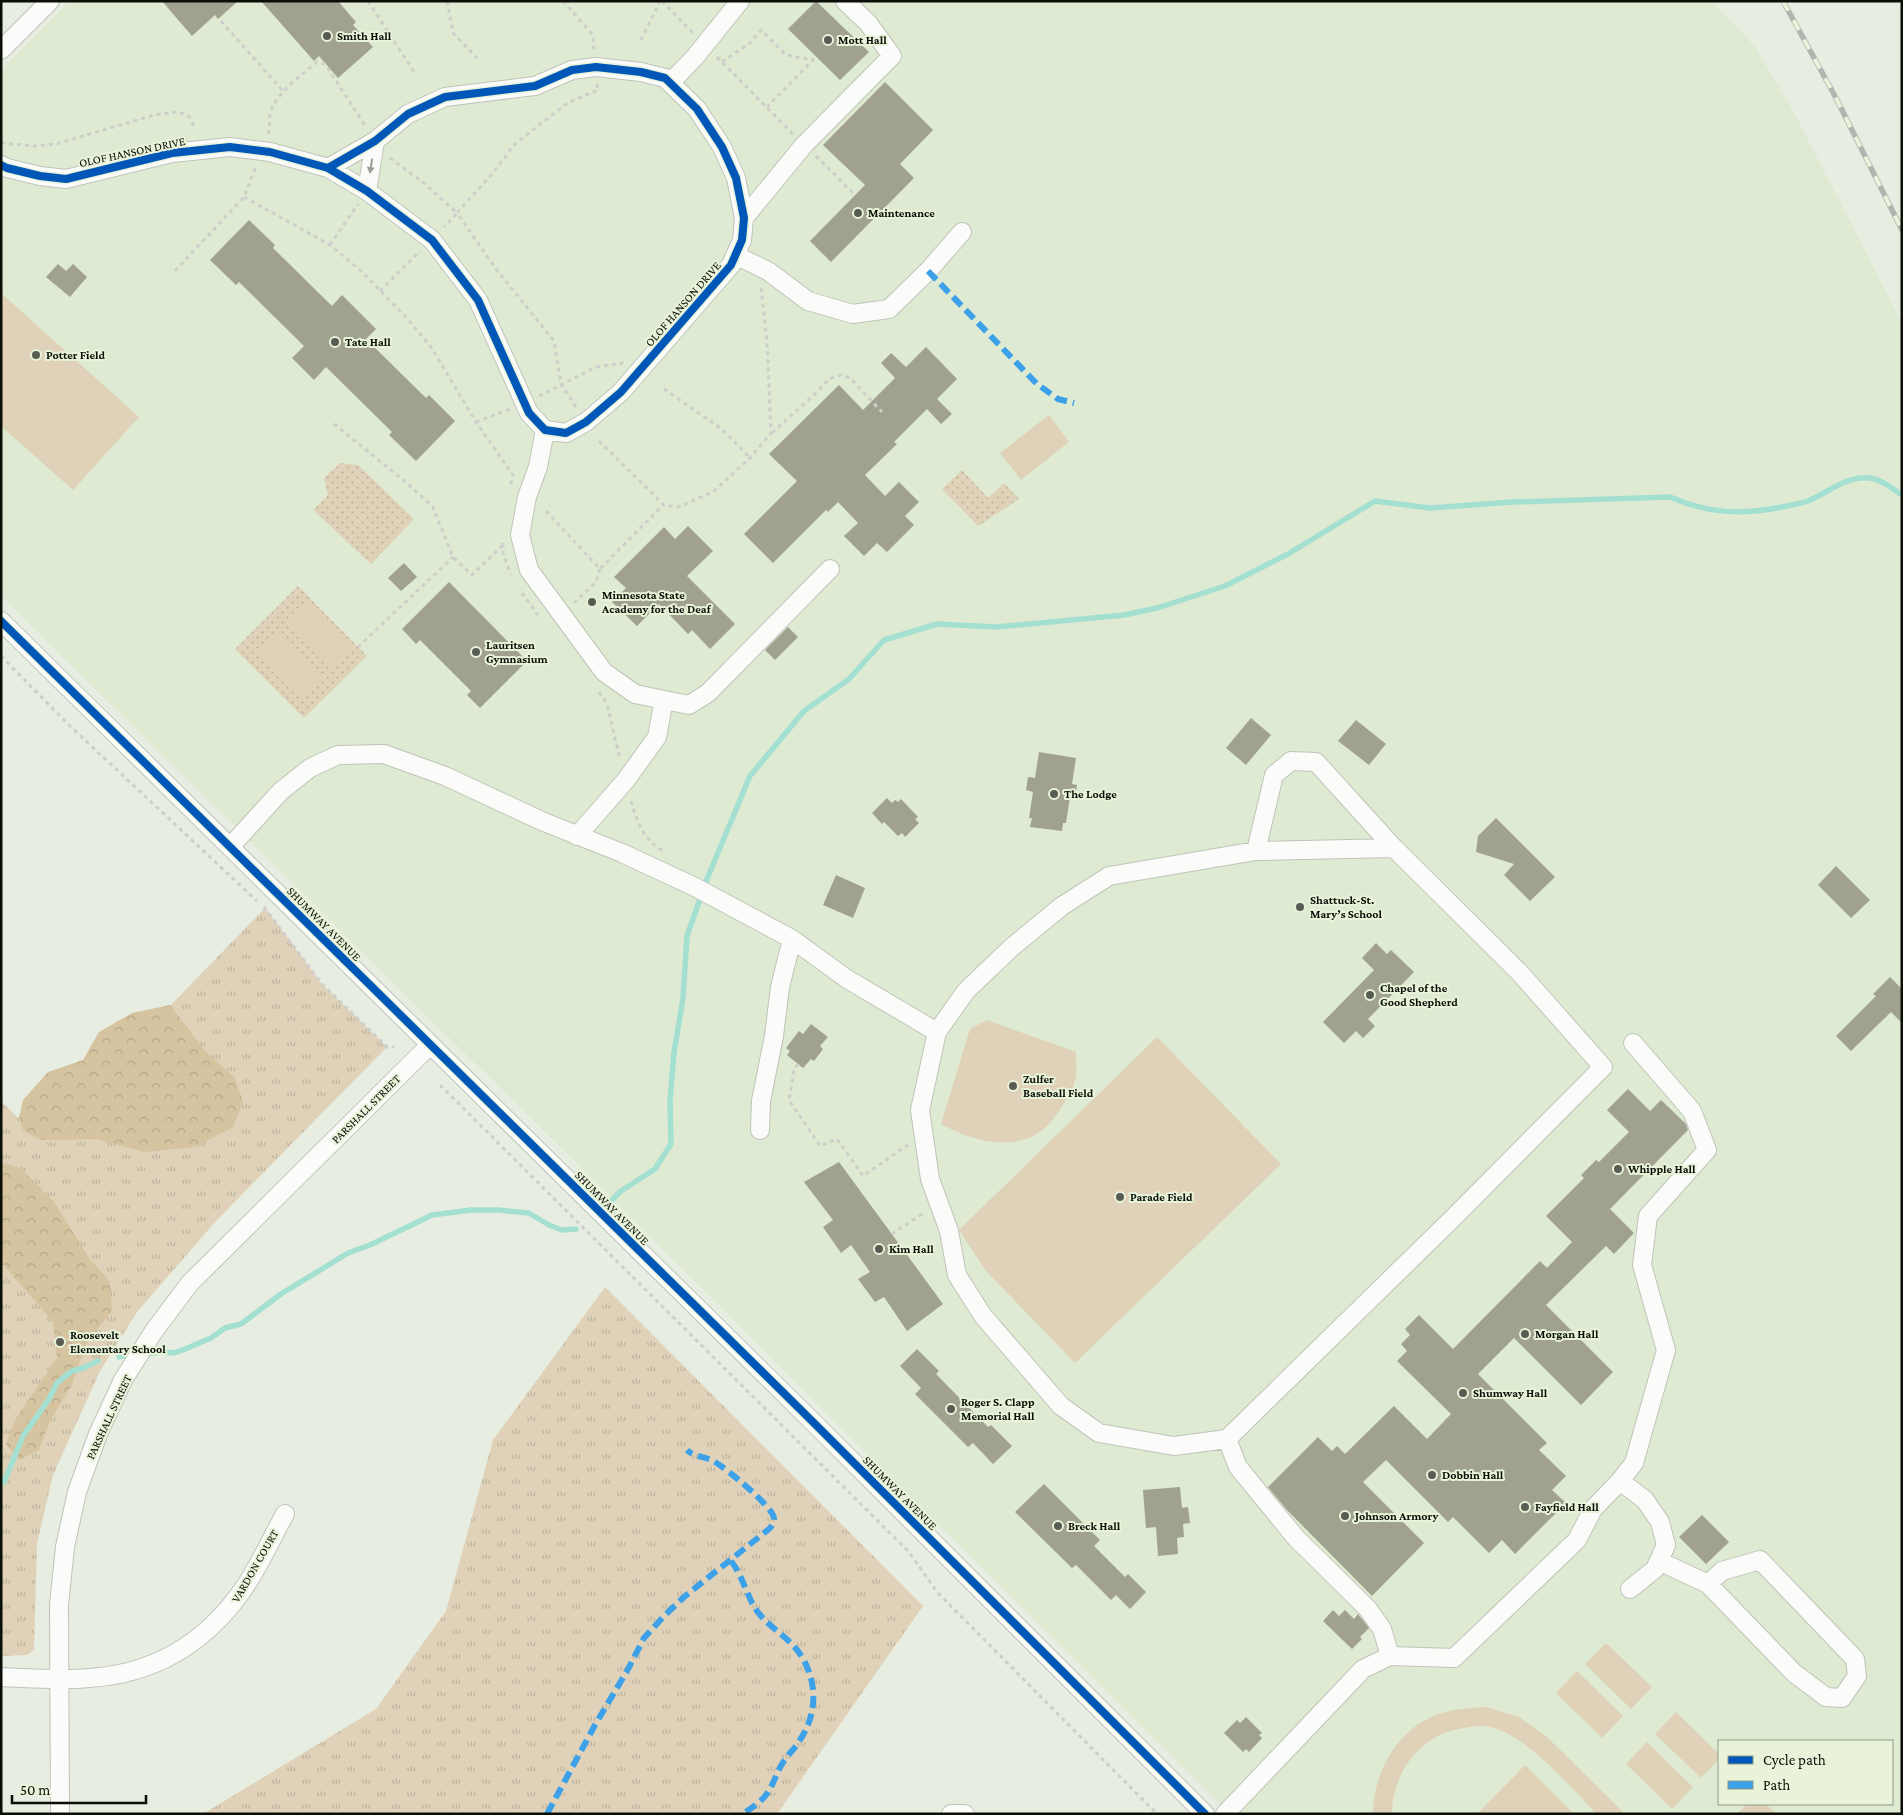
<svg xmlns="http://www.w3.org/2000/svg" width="1903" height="1815" font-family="'Crimson Pro',serif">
<defs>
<pattern id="grass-tufts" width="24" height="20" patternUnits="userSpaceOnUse" patternTransform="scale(1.25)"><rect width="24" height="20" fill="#dfd2b8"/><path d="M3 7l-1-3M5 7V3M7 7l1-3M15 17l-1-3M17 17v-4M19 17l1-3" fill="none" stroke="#beb39d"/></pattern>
<pattern id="forest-crowns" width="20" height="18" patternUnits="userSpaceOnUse" patternTransform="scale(1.25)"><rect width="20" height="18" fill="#d6c3a0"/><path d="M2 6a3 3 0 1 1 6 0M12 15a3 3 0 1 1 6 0" fill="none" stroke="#b6a688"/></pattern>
<pattern id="park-dots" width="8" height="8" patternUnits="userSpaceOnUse" patternTransform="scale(1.25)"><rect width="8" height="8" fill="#dfd2b8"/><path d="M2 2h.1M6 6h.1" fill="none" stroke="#beb39d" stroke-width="1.8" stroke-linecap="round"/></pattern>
</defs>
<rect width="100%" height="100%" fill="#e7ede0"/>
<path fill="#dfead2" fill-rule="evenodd" d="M69 1H1711L1755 47 1797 118 1902 323V1814H1230L825 1412 613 1199 1 596V70ZM1719 1741H1892V1804H1719Z"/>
<path fill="url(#grass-tufts)" d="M265 908 322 984 387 1047 216 1221 137 1312 100 1371 53 1475 37 1543 34 1650 27 1655 1 1656V1101L40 1140Z
M605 1287 923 1606 777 1814H203L376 1709 446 1611 493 1440Z"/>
<path fill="url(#forest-crowns)" d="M170 1005 204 1050 235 1078 243 1102 233 1127 195 1147 144 1152 96 1139 40 1140 23 1130 19 1118 23 1100 48 1072 83 1060 99 1032 132 1013Z
M1 1162 21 1169 54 1202 89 1258 110 1282 112 1311 86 1344 72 1385 50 1421 39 1450 19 1460 6 1444 15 1420 57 1358 53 1322 1 1262Z"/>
<path fill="url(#park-dots)" d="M340 463 358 465 414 519 371 564 313 510 328 495 324 478Z
M962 470 988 498 1004 483 1019 499 978 526 942 489Z
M298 586 367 656 304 718 235 649Z"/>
<path fill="#dfd2b8" d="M1 293 139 417 73 490 1 426Z
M1049 415 1069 442 1021 480 1000 453Z
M307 602 351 648 330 669 285 623Z
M279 630 323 676 302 696 257 650Z
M987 1020 1076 1052C1076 1059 1077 1068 1076 1075 1075 1086 1068 1097 1062 1106 1055 1118 1046 1130 1033 1136 1003 1150 968 1139 941 1124L970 1029Z
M1157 1037 1281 1164 1075 1363 986 1271 959 1230Z
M1606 1643 1652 1687 1631 1709 1585 1664Z
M1577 1671 1623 1716 1602 1738 1556 1693Z
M1486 1707 1519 1717 1546 1736 1625 1814H1597C1570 1787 1523 1729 1483 1726 1477 1726 1470 1727 1464 1728 1449 1730 1435 1736 1423 1746 1403 1763 1392 1788 1392 1814H1373C1373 1773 1397 1730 1436 1715 1452 1709 1469 1708 1486 1707Z
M1676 1712 1719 1754V1759L1701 1778 1655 1734Z
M1647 1742 1693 1787 1672 1809 1626 1764Z
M1525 1765 1574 1814H1477Z
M1747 1804H1766L1776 1814H1737Z"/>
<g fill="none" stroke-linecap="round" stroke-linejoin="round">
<path stroke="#a4e0d1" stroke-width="5.5" d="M611 1201 621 1191 655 1169 671 1144 670 1100 674 1053 683 998 687 936 707 879 750 776 804 711 849 679 884 640 937 624 997 627 1124 615 1157 608 1225 586 1288 554 1375 501 1430 508 1513 502 1670 497C1709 514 1742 515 1782 507 1791 505 1800 504 1808 501 1825 494 1843 479 1861 478 1878 476 1889 486 1902 495
M146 1354 163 1352 174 1353 185 1349 211 1338 225 1328 241 1324 281 1294 348 1253 370 1245 432 1215 471 1210H498L529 1213 549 1225 562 1230 576 1229
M119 1357 126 1355
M4 1482 23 1436 49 1399 57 1383 72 1371 83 1368 98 1361"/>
</g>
<path fill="#a0a18f" d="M162 1H238L218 19 215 15 192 36Z
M261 1H338L356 22 353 25 373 47 338 78 319 56 314 61Z
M816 1 869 52 840 80 788 29Z
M885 82 933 130 900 164 914 178 831 262 810 241 865 185 823 145Z
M249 220 275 245 273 248 332 306 342 295 376 329 366 339 426 398 429 395 455 421 416 461 389 435 392 432 326 367 314 380 292 358 304 346 239 282 236 285 210 260Z
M58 264 66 271 73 264 87 277 70 297 46 277Z
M926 347 957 379 937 399 952 414 941 424 927 409 894 442 897 444 865 475 885 496 899 482 919 502 905 516 914 525 887 552 877 543 864 556 844 536 858 523 838 502 828 512 826 510 773 563 744 534 797 481 769 454 839 385 863 410 895 378 881 363 891 353 906 367Z
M688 526 713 551 687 576 735 624 710 649 692 630 688 634 659 604 637 626 612 602 626 588 614 577 664 527 675 539Z
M404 563 417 577 401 591 388 578Z
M449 582 527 661 480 708 467 695 471 691 420 640 416 644 402 629Z
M788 627 798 637 775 660 765 650Z
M1251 718 1271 735 1246 765 1226 748Z
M1356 720 1386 744 1369 765 1338 741Z
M1039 752 1076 758 1072 784 1077 785 1075 798 1070 797 1066 823H1063L1062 831 1030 827 1032 818H1029L1033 792 1026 790 1028 777 1035 778Z
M887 798 892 803 895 800 898 802 901 799 918 817 915 819 919 823 905 837 902 833 898 836 884 822 882 824 872 813Z
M1496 818 1555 877 1530 901 1504 875 1514 864 1476 852 1478 836Z
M1836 866 1870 900 1851 918 1818 885Z
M836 875 865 888 853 918 823 905Z
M1376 943 1387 954 1391 950 1414 972 1368 1019 1375 1026 1363 1038 1356 1031 1344 1043 1323 1022 1374 970 1362 958Z
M1890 977 1902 989V1023L1891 1012 1851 1051 1836 1036 1876 996 1873 994Z
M811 1024 828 1037 820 1046 823 1049 814 1061 811 1059 803 1068 787 1055 790 1051 786 1048 799 1031 803 1034Z
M1628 1089 1650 1111 1661 1100 1686 1124 1688 1130 1610 1209 1634 1233 1614 1254 1606 1246 1546 1305 1613 1372 1581 1405 1514 1338 1478 1374 1547 1443 1539 1450 1566 1476 1552 1490 1566 1503 1515 1554 1502 1540 1489 1553 1453 1517 1448 1522 1386 1460 1363 1482 1424 1543 1372 1596 1287 1510 1268 1487 1318 1437 1332 1451 1337 1446 1345 1454 1394 1406 1427 1439 1451 1414 1397 1361 1407 1351 1401 1344 1410 1335 1405 1329 1419 1315 1453 1349 1540 1261 1547 1268 1572 1242 1546 1216 1584 1178 1581 1175 1596 1160 1599 1162 1629 1132 1607 1110Z
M839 1162 943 1304 907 1331 884 1297 875 1302 858 1279 870 1272 851 1245 841 1253 823 1227 833 1220 804 1182Z
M917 1349 939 1371 936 1374 988 1427 991 1425 1012 1446 993 1464 973 1443 968 1447 915 1394 921 1388 900 1366Z
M1044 1484 1100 1540 1094 1546 1125 1577 1128 1574 1146 1592 1130 1609 1116 1595 1111 1600 1076 1565 1072 1568 1015 1512Z
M1180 1487 1182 1508 1188 1507 1190 1523 1183 1524 1184 1537 1177 1538 1178 1554 1158 1556 1156 1527 1146 1528 1143 1490Z
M1702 1515 1729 1542 1706 1564 1679 1537Z
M1333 1610 1339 1616 1345 1610 1354 1619 1358 1614 1369 1628 1360 1637 1362 1639 1352 1649 1323 1621Z
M1246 1717 1262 1733 1259 1735 1262 1738 1249 1752 1246 1749 1243 1752 1224 1733 1237 1720 1240 1723Z"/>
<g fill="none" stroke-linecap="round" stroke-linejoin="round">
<defs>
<path id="minor" d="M1 50 50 1
M670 83 695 57 740 1
M1 165 7 168 40 176 66 179 172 153 230 147 270 152 328 168 367 191 432 240 478 300 529 413 545 430 566 433 586 422 621 392 731 265 742 240 744 218 736 178 722 147 697 109 665 78 641 72 596 67 572 70 535 86 445 97 408 114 375 141 328 168
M367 191 375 141
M744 218 804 145 892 56 868 23 845 1
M737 256 768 271 808 301 853 314 889 309 928 271 962 232
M545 430 538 467 527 497 520 535 529 570 604 672 635 694 689 705 708 693 830 569
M1 621 816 1425 1205 1814
M577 836 626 780 657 737 664 700
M230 847 281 791 310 768 338 755 384 754 445 776 544 822 622 853 695 887 792 939 847 979 937 1032
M1394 848 1520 973 1603 1067 1453 1218 1227 1439 1174 1446 1099 1433 1061 1406 983 1316 957 1275 949 1231 930 1179 920 1110 937 1032 966 991 1012 947 1062 906 1109 876 1256 851Z
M1256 851 1274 775 1291 761 1316 762 1394 848
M760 1130 761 1101 774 1036 780 987 792 939
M1227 1439 1238 1467 1296 1538 1368 1609 1382 1629 1390 1656
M1620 1481 1645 1500 1660 1522 1666 1545 1655 1569 1630 1589
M1659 1561 1708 1584 1794 1673 1826 1697 1842 1698 1857 1676 1855 1659 1760 1560 1722 1571 1708 1584
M1 1677C30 1678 60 1681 89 1678 154 1674 205 1643 242 1591 259 1567 271 1539 285 1514
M60 1814 59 1605 65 1547 77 1492 98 1434 123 1380 154 1331 190 1283 430 1045
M951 1814H965
M1225 1814 1363 1669 1390 1656 1454 1658 1577 1540 1593 1509 1620 1481 1634 1463 1666 1350 1642 1265 1648 1216 1707 1150 1692 1111 1633 1043"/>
</defs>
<use href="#minor" stroke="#bfc4ba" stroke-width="20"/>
<path stroke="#cecfcb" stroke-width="3" stroke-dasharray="4 4" stroke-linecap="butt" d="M368 1 416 75
M447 1 453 33 477 58
M563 1 593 35 594 52
M662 1 693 33
M221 21 283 91
M641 40 660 1
M717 57 793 134
M722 62 750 43 761 30 786 55 813 60 767 107
M268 134C271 126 268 118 271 111 277 92 303 74 317 62L325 64 366 127
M1 143 34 146 56 144 154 115 176 112 188 115 194 126
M816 156 853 193
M390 158 425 184 457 213 444 227
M244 197 330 245 359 269 404 315 431 347 476 422 513 475 510 488
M330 245 358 204
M175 271 244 197 256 166
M380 291 420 251
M664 389 722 429 750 458
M539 396 596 367 623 363
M576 407 561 384 554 341 496 269 457 213 491 175 516 143 569 102 598 90 597 83
M476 422 510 409
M334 424 402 479 433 507 453 557 472 575 502 546
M772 433 816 393 829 379 841 375 850 378 882 412
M599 441 664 505 679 507 714 491 750 458 771 433 767 341 761 288
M546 511 600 569 663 505
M503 543V553L511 575
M522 593 538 615
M574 603 596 582 600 569
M358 647 453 557
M1 656 71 727 257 901
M599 692 607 704 620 759
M631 801C637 822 644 840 663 851
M264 907 322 984 387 1047H394
M798 1064 794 1070 789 1100 820 1146 837 1139 863 1176 909 1144
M440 1085 909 1552 937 1592 1157 1814
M892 1234 925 1212"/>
<use href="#minor" stroke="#fbfcfa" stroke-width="18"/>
<defs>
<path id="rail" d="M1783 1 1836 98 1902 230"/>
</defs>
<use href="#rail" stroke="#b2b4b0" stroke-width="5.5"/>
<use href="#rail" stroke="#e8f3da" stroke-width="4" stroke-dasharray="11" stroke-linecap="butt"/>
<path stroke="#3ca1e9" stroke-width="6" stroke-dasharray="12 6" stroke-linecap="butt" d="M928 271 1037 384 1058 399 1074 403
M731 1561C743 1576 746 1595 757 1611 770 1629 791 1638 802 1657 818 1684 817 1714 800 1740 795 1749 787 1755 782 1764 776 1774 773 1786 766 1795 760 1803 751 1808 743 1814
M547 1814 595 1725 627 1671 644 1638 665 1615 684 1597 769 1529C772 1526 774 1523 774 1518 773 1507 727 1469 715 1462 706 1456 695 1458 687 1450"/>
<defs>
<path id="cycleway" d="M1 165 7 168 40 176 66 179 172 153 230 147 270 152 328 168 367 191 432 240 478 300 529 413 545 430 566 433 586 422 621 392 731 265 742 240 744 218 736 178 722 147 697 109 665 78 641 72 596 67 572 70 535 86 445 97 408 114 375 141 328 168
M1 621 816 1425 1205 1814"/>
</defs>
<use href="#cycleway" stroke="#e8f3da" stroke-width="11"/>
<use href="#cycleway" stroke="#0057b8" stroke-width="8"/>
</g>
<defs><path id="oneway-solid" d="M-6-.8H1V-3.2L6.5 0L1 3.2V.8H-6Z" transform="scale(1.25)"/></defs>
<use fill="#9b9d99" href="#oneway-solid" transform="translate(371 166) rotate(99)"/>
<g fill="#585c53" stroke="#e8f3da" stroke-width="2">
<circle cx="327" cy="36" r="5"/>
<circle cx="828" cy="40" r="5"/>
<circle cx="858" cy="213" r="5"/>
<circle cx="335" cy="342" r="5"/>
<circle cx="36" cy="355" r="5"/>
<circle cx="592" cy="602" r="5"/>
<circle cx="476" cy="652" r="5"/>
<circle cx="1054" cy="794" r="5"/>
<circle cx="1300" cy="907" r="5"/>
<circle cx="1370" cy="995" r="5"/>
<circle cx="1013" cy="1086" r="5"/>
<circle cx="1618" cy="1169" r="5"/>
<circle cx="1120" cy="1197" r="5"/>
<circle cx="879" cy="1249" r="5"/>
<circle cx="1525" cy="1334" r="5"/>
<circle cx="60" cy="1342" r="5"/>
<circle cx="1463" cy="1393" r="5"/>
<circle cx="951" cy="1409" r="5"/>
<circle cx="1432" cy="1475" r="5"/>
<circle cx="1525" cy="1507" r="5"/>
<circle cx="1345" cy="1516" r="5"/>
<circle cx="1058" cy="1526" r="5"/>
</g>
<g text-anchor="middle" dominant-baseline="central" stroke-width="4" stroke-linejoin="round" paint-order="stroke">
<g font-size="12" font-weight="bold" fill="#0b0e07" stroke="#e8f3da" text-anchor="start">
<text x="337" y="36">Smith Hall</text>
<text x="838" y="40">Mott Hall</text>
<text x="868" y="213">Maintenance</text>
<text x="345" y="342">Tate Hall</text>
<text x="46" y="355">Potter Field</text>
<text x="602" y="595">Minnesota State<tspan x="602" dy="14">Academy for the Deaf</tspan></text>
<text x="486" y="645">Lauritsen<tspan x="486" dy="14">Gymnasium</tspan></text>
<text x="1064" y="794">The Lodge</text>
<text x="1310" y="900">Shattuck-St.<tspan x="1310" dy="14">Mary’s School</tspan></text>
<text x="1380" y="988">Chapel of the<tspan x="1380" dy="14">Good Shepherd</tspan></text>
<text x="1023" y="1079">Zulfer<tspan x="1023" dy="14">Baseball Field</tspan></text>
<text x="1628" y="1169">Whipple Hall</text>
<text x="1130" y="1197">Parade Field</text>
<text x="889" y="1249">Kim Hall</text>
<text x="1535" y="1334">Morgan Hall</text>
<text x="70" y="1335">Roosevelt<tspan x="70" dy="14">Elementary School</tspan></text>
<text x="1473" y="1393">Shumway Hall</text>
<text x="961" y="1402">Roger S. Clapp<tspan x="961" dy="14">Memorial Hall</tspan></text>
<text x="1442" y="1475">Dobbin Hall</text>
<text x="1535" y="1507">Fayfield Hall</text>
<text x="1355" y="1516">Johnson Armory</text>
<text x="1068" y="1526">Breck Hall</text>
</g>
<g font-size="12" fill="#0b0e07" stroke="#e8f3da">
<text transform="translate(132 152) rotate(-12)">OLOF HANSON DRIVE</text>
<text transform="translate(683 304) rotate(-49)">OLOF HANSON DRIVE</text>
<text transform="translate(324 924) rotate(45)">SHUMWAY AVENUE</text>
<text transform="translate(366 1109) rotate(-45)">PARSHALL STREET</text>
<text transform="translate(612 1208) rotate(45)">SHUMWAY AVENUE</text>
<text transform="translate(109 1417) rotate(-65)">PARSHALL STREET</text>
<text transform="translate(900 1493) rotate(45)">SHUMWAY AVENUE</text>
<text transform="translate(255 1566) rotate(-60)">VARDON COURT</text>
</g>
</g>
<rect width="1903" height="1815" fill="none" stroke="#0b0e07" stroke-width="5"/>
<rect x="1718" y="1740" width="175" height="65" fill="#e8f3da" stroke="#909786"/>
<rect x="1728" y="1756" width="25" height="8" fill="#0057b8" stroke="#909786"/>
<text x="1763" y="1765" font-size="15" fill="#0b0e07">Cycle path</text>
<rect x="1728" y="1781" width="25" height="8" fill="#3ca1e9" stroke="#909786"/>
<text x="1763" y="1790" font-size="15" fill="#0b0e07">Path</text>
<path d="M12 1795v8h134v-8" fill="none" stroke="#0b0e07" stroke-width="2.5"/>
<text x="20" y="1795" font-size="15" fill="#0b0e07" stroke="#e8f3da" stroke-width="4" paint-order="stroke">50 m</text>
</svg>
